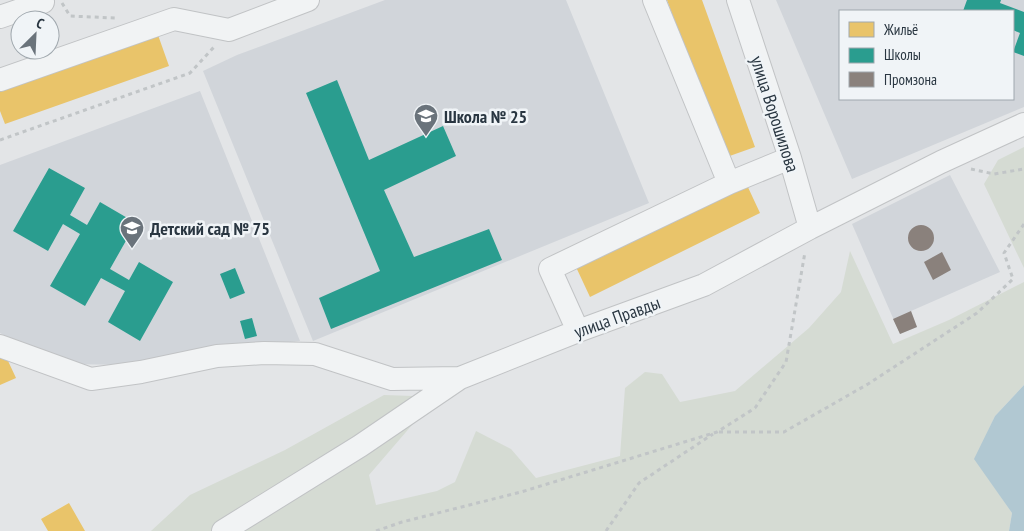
<svg xmlns="http://www.w3.org/2000/svg" width="1024" height="531" font-family="'PT Sans Narrow',sans-serif">
<rect width="100%" height="100%" fill="#e3e5e7"/>
<path fill="#d1d5da" fill-rule="evenodd" d="M385 0H566L649 203 313 341 203 71 237 55Z
M776 0H1024V107L852 179ZM840 11H1013V99H840Z
M200 91 300 341 215 351 135 365 61 364 0 333V165Z
M950 175 1000 272 911 311 917 327 900 334 852 224Z"/>
<path fill="#d5dbd3" d="M1024 147V268L984 184 998 160Z
M850 251 893 344 949 320 1024 282V385L995 416 975 459 1012 513 1009 531H151L190 495 285 450 384 395 413 396 418 418 369 475 376 505 437 491 455 482 476 431 511 449 536 478 620 456 625 388 645 372 662 374 680 402 735 391 809 328 841 292Z"/>
<path fill="#b1c8d2" d="M1024 385V531H1009L1012 513 974 459 995 416Z"/>
<path fill="#e9c46a" d="M667 0H702L755 147 724 158Z
M158 35 169 66 5 124 0 111V90Z
M746 183 760 213 590 297 576 267Z
M2 348 16 378 0 385V349Z
M69 503 85 531H48L41 519Z"/>
<path fill="#2a9d8f" d="M967 0H1001L1000 3 1024 12V56L1013 52 1020 33 1013 30V11H963Z
M337 80 369 160 443 126 456 156 384 190 414 257 489 229 502 260 331 329 319 298 380 271 306 93Z
M49 168 85 188 70 215 87 225 100 202 136 223 110 269 129 280 139 262 173 282 140 341 108 322 125 291 101 278 85 306 50 286 80 234 63 224 48 251 13 231Z
M235 268 245 293 230 299 220 274Z
M252 318 257 336 245 339 240 321Z"/>
<path fill="#8a817c" d="M908 238a13 13 0 1 1 26 0a13 13 0 1 1-26 0Z
M942 252 951 270 933 280 924 262Z
M911 311 917 327 900 334 893 319Z"/>
<g fill="none" stroke-linecap="round" stroke-linejoin="round">
<defs>
<path id="minor" d="M654 0 729 183
M738 0 790 158 810 228
M0 17 43 2
M0 80 174 19 229 30 308 0
M578 331 550 269 729 183 790 158
M0 346 91 379 141 372 217 356 264 353 315 354 392 379 460 378
M223 531 360 446 460 378 578 331 704 285 810 228 941 162 1024 124"/>
</defs>
<use href="#minor" stroke="#c1c3c5" stroke-width="24"/>
<path stroke="#c1c5c7" stroke-width="3" stroke-dasharray="4 4" stroke-linecap="butt" d="M62 3 70 16 115 18
M0 140 190 73 214 47
M971 169 994 174 1024 169
M719 432H784L868 384 977 313 1013 279 1004 253 1024 224
M376 531 402 522 521 492 717 432 755 408 786 362 805 252
M606 531 639 483 713 434"/>
<use href="#minor" stroke="#f1f3f4" stroke-width="22"/>
</g>
<defs>
<symbol id="school-pin" viewBox="-11 -11 22 30"><path d="M0 17L-7.5 6A9.5 9.5 0 1 1 7.5 6Z" fill="#6a737b" stroke="#f0f4f7"/><path d="M0-5L7-2L0 1L-7-2ZM-4 1L0 2.5L4 1V4Q0 6-4 4Z" fill="#fff"/></symbol>
</defs>
<g fill-rule="evenodd">
<use href="#school-pin" x="412" y="102" width="28" height="38"/>
<use href="#school-pin" x="118" y="214" width="28" height="38"/>
</g>
<g text-anchor="middle" dominant-baseline="central" stroke-width="5" stroke-linejoin="round" paint-order="stroke">
<g font-size="18" fill="#293641" stroke="#f0f4f7">
<text transform="translate(775 114) rotate(72)">улица Ворошилова</text>
<text transform="translate(617 317) rotate(-20)">улица Правды</text>
</g>
<g font-size="18" font-weight="bold" fill="#293641" stroke="#f0f4f7" text-anchor="start">
<text x="444" y="116">Школа № 25</text>
<text x="150" y="228">Детский сад № 75</text>
</g>
</g>
<rect x="839" y="10" width="175" height="90" fill="#f0f4f7" stroke="#a0a8ae"/>
<rect x="849" y="22" width="25" height="15" fill="#e9c46a" stroke="#a0a8ae"/>
<text x="884" y="35" font-size="15" fill="#293641">Жильё</text>
<rect x="849" y="48" width="25" height="15" fill="#2a9d8f" stroke="#a0a8ae"/>
<text x="884" y="60" font-size="15" fill="#293641">Школы</text>
<rect x="849" y="72" width="25" height="15" fill="#8a817c" stroke="#a0a8ae"/>
<text x="884" y="85" font-size="15" fill="#293641">Промзона</text>
<g transform="translate(35 35) rotate(24)"><circle r="24" fill="#f0f4f7" stroke="#a0a8ae"/>
<path d="M0-4L9 19L0 12L-9 19Z" fill="#6a737b"/>
<text y="-8" font-size="14" font-weight="bold" text-anchor="middle" fill="#293641">С</text>
</g>
</svg>
